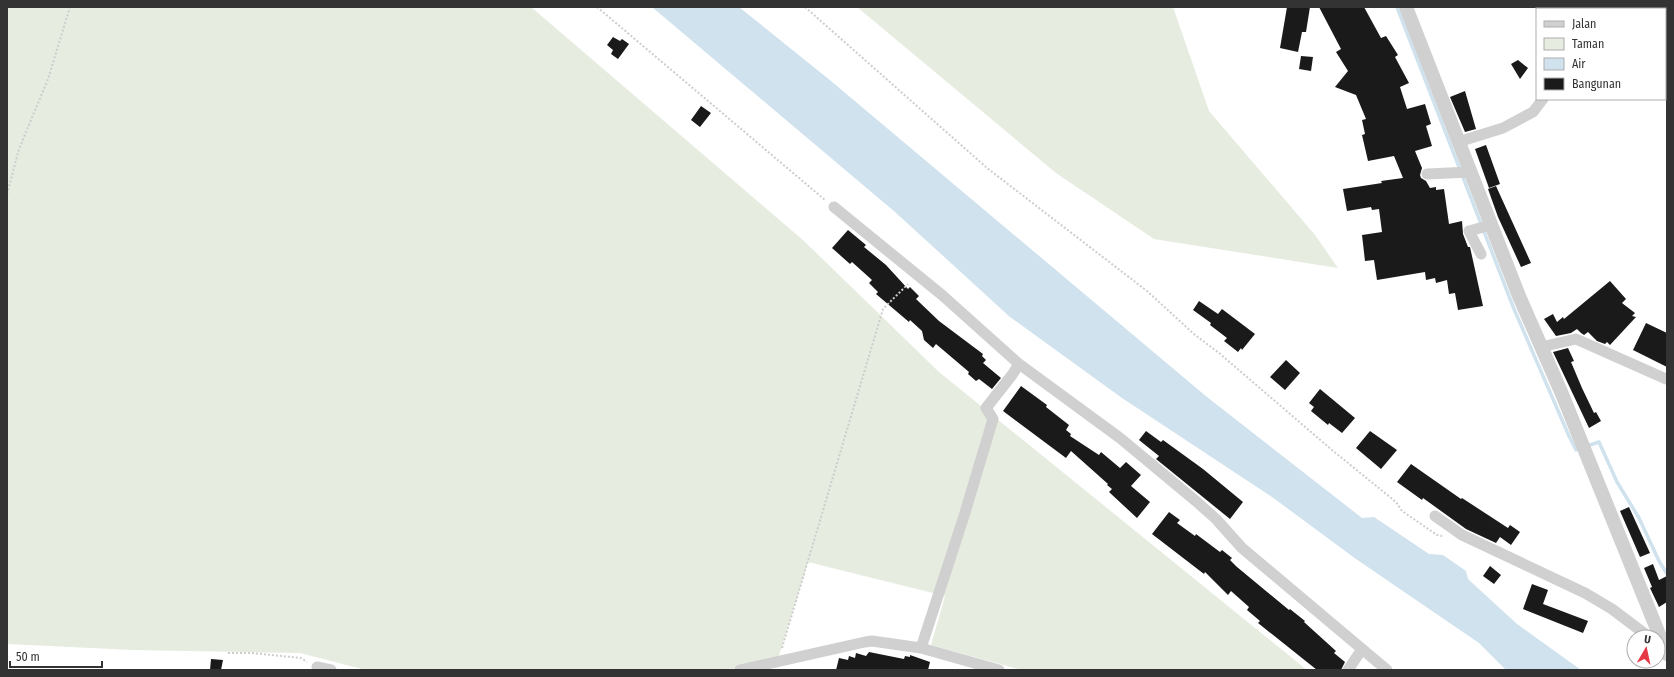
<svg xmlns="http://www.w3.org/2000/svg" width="1674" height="677" viewBox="0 0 1674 677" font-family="'Fira Sans Condensed',sans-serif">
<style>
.green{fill:#e6ecdf}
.water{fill:#cfe2ee}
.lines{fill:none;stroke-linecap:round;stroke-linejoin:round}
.stream{stroke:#cfe2ee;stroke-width:3.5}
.building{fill:#1a1a1a}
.path{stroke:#cdcdcd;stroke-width:2;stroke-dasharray:2 2;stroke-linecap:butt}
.minor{stroke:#d0d0d0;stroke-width:11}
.tertiary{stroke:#d0d0d0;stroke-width:14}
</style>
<rect width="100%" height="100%" fill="#fff"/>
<path class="green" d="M7 7H531L804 241 939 372 1307 670H1022L931 645 945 596 808 562 778 659 727 670H366L300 653 133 650 7 644Z
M857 7H1173L1209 111 1315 235 1338 268 1154 239 1056 173Z"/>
<path class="water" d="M652 7H739L831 81 1207 397 1362 518 1374 517 1429 554 1443 555 1466 571 1468 579 1517 624 1581 670H1506L1479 643 1356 559 1272 497 1122 398 1010 317 895 212Z"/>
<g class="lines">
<path class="stream" d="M1397 7 1514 309 1569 436 1576 450 1581 448
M1587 446 1599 442 1617 482 1639 518 1659 561 1667 574"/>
</g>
<path class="building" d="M1287 7H1310L1306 32H1302L1298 52 1280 48Z
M1319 7H1364L1381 38 1386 36 1398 55 1395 57 1409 83 1400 87 1407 109 1425 104 1431 124 1426 126 1432 146 1415 151 1422 168 1420 175 1421 178 1426 181 1430 188 1436 187V190L1444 189 1449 224 1462 221 1463 234 1468 247H1470L1483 306 1458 310 1455 293 1449 294 1447 280 1436 283 1435 278 1426 280 1425 272 1377 280 1374 260 1365 261 1362 235 1382 232 1379 209 1372 210 1371 207 1347 211 1343 189 1382 183 1381 181 1403 178 1394 156 1368 161 1362 135 1365 134 1362 120 1366 119 1356 95 1335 87 1348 71 1336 52 1341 49Z
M613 37 620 41 622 39 629 44 618 59 611 54 613 50 607 45Z
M1301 56 1313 57 1311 71 1299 69Z
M1518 60 1528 68 1520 79 1511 64Z
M1465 91 1476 129 1465 132 1450 97Z
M701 106 711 113 700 127 691 120Z
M1486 145 1500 184 1489 188 1475 149Z
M1496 186 1531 263 1521 267 1498 217 1488 189Z
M848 230 866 245 864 247 886 265 908 289 910 287 919 296 916 299 939 321 983 354 982 356 986 360 983 363 1001 378 992 389 979 379 976 381 968 374 969 372 936 344 933 348 924 340 922 331 910 320 909 322 876 294 878 292 869 283 872 280 852 262 850 264 832 248Z
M1610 281 1626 299 1622 303 1635 313 1632 316 1636 317 1610 345 1607 342 1605 344 1597 341 1588 332 1584 335 1581 333 1577 329 1571 333 1556 336 1544 319 1553 314 1557 322 1563 317 1564 319Z
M1199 301 1218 314 1222 309 1255 334 1242 350 1241 348 1238 352 1224 341 1227 338 1210 325 1211 323 1193 310Z
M1646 323 1667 333V367L1633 350Z
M1568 348 1574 361 1571 362 1582 388 1594 413 1596 412 1601 421 1589 428 1553 352Z
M1286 360 1300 373 1285 390 1270 377Z
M1021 386 1047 405 1046 407 1069 425 1066 430 1071 434 1070 436 1099 455 1101 452 1120 468 1126 462 1141 475 1131 486 1150 502 1137 518 1109 492 1112 489 1107 485 1108 484 1071 451 1066 458 1003 411Z
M1320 389 1355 418 1342 433 1329 423 1328 425 1311 411 1314 407 1309 403Z
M1146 431 1161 442 1163 440 1203 469 1243 502 1230 519 1156 459 1159 456 1139 440Z
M1370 431 1397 450 1381 469 1356 448Z
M1411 464 1461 499 1462 498 1508 528 1510 525 1520 532 1511 545 1500 537 1496 543 1466 529 1423 498 1422 500 1397 482Z
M1629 507 1650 553 1640 557 1620 511Z
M1169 512 1180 520 1177 523 1195 536 1196 534 1220 552 1222 550 1232 558 1230 560 1237 567 1289 610 1290 609 1305 621 1304 622 1336 651 1334 653 1345 662 1341 670H1317L1258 623 1260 621 1247 610 1249 607 1231 591 1228 595 1205 572 1204 574 1152 534Z
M1653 564 1659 580 1667 576V602L1659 607 1650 588 1652 587 1644 568Z
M1490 566 1501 575 1494 584 1483 576Z
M1532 584 1548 590 1543 604 1588 621 1583 633 1523 609Z
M869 652 904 659 905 656 910 657V655L930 662 928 670H836L839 658 848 660 849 656 855 658 856 653 866 656Z
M211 659 223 660 221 670H210Z"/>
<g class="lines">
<path class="path" d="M597 7 825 200
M805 7 987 168 1147 291 1195 335 1219 353 1332 450 1396 502 1402 511 1437 535 1442 536
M7 194 19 149 48 79 70 7
M782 648 883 309 908 284
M228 653H252L301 658 307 662"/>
<path class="minor" d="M1458 142 1503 128 1533 112 1543 99
M1427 174 1471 172
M834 207 942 295 1019 364 1120 438 1197 502 1216 519 1242 548 1387 670
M1481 254 1469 231 1491 225
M1541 347 1576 339 1666 379
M1435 516 1462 535 1585 593 1612 609 1649 637
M317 667 331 670
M740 670 865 642 872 641 921 648
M999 670 921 648 964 516 993 419 986 408 1012 375 1019 364
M1348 670 1362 649"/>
<path class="tertiary" d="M1406 7 1519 296 1562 394 1667 654"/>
</g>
<rect width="1674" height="677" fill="none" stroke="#333333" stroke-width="16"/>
<rect x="1536" y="8" width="130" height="92" fill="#ffffff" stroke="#adadad"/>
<rect x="1544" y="21" width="20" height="6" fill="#d0d0d0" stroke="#adadad"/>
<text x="1572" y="28" font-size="12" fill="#333333">Jalan</text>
<rect x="1544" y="38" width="20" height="12" fill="#e6ecdf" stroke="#adadad"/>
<text x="1572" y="48" font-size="12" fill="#333333">Taman</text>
<rect x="1544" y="58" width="20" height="12" fill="#cfe2ee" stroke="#adadad"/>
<text x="1572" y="68" font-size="12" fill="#333333">Air</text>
<rect x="1544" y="78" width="20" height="12" fill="#1a1a1a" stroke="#adadad"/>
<text x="1572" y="88" font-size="12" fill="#333333">Bangunan</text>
<g transform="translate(1646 649) rotate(9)"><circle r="19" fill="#ffffff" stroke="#adadad"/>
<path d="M0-3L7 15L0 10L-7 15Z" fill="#e63946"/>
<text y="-6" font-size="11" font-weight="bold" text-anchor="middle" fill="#333333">U</text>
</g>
<path d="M10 661v6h92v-6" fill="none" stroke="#333333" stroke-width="2"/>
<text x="16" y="661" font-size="12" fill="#333333" stroke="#ffffff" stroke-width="3" paint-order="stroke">50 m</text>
</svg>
